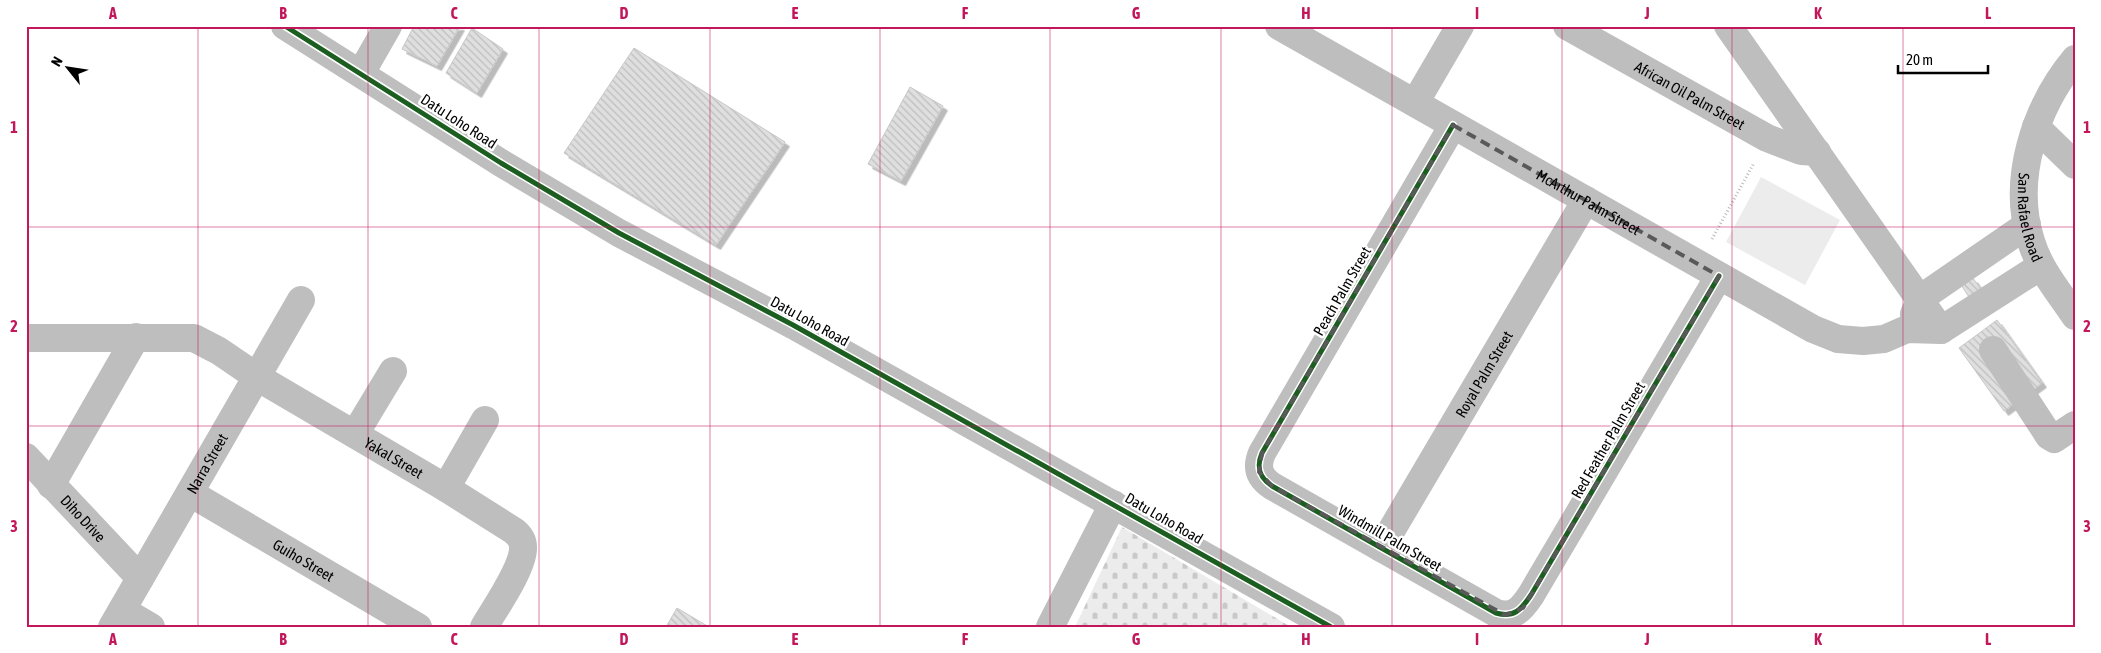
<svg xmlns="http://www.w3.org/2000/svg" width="2101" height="653" viewBox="0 0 2101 653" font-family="'Asap Condensed',sans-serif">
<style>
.cemetery{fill:url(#cemetery-stones)}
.garden{fill:#ececec}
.building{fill:url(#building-back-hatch);stroke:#c7c7c7;filter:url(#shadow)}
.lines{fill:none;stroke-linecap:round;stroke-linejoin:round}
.path{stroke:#b9b9b9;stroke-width:3;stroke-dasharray:1 2.5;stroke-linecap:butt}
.minor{stroke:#bebebe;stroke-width:28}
.major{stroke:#bebebe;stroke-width:28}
.cycleway-casing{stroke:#fff;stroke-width:8}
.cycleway{stroke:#1b5e20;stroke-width:5}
.marked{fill:none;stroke:#595959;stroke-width:4;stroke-dasharray:10 6;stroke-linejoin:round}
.grid{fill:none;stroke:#c2185b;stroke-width:1;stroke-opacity:0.55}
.labels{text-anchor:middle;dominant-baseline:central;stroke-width:5;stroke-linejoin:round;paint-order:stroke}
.street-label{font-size:15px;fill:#000;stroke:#fff}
.neatline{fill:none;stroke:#c2185b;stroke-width:2}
.grid-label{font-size:16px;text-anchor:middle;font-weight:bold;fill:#c2185b}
</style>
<defs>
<pattern id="cemetery-stones" width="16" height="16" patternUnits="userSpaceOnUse" patternTransform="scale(1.25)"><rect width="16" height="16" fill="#ececec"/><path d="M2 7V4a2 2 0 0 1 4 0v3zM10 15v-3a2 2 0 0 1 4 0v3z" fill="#c9c9c9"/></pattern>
<pattern id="building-back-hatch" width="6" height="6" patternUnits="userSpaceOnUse" patternTransform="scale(1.25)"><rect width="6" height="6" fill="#dfdfdf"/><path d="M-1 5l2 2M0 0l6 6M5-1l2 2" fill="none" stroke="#bebebe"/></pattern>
<filter id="shadow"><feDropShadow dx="4.5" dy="4.5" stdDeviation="0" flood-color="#0004"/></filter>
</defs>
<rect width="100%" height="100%" fill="#fff"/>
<path class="cemetery" d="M1122 527 1291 627H1075Z"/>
<path class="garden" d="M1761 177 1840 220 1805 285 1726 242Z"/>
<path class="building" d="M414 26H460L437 66 402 49Z
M472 28 503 49 477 93 446 73Z
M634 48 785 142 716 245 564 153Z
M910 87 943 106 901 181 868 164Z
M1973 278 1981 290 1969 297 1961 285Z
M1997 320 2042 383 2004 411 1959 348Z
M677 608 709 627H666Z"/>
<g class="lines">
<path class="path" d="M1712 239 1754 163"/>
<g class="minor">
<path d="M285 26 501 163 619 233 793 325 1331 627"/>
<path id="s1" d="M1279 26 1813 329 1838 339 1863 341 1884 339 1907 329 1941 330 2041 266"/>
<path id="s2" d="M1567 26 1767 138 1801 151 1817 152"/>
<path d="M1728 26 1941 330"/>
<path d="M361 73 388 26"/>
<path d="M1415 103 1460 26"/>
<path d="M1453 125 1262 453C1256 467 1259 477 1272 486L1496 613C1514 618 1521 610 1531 595L1719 276"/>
<path d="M2036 127 2075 165"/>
<path d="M1914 314 1921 298 2027 225"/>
<path id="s3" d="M26 338H194L219 351 257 377 446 488 514 531C519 535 523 540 523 547 524 567 495 608 484 627"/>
<path d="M1993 350 2049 436 2054 439 2075 425"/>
<path d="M355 434 393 371"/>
<path id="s4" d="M26 457 140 578"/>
<path d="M51 485 136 337"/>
<path d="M446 488 485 420"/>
<path id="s5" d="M190 493 418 627"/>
<path id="s6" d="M1381 548 1586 200"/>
<path d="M122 610 151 627"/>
<path id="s7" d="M112 627 301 300"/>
<path d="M1050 627 1113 504"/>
</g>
<path class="major" id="s8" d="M2075 59C2035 107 2011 180 2031 241 2039 269 2059 292 2075 316"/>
<defs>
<path id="cycleway" d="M285 26 501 163 619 233 793 325 1331 627
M1453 125 1262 453C1256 467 1259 477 1272 486L1496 613C1514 618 1521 610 1531 595L1719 276"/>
</defs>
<use href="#cycleway" class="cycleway-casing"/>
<use href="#cycleway" class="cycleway"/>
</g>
<path class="marked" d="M1453 125 1719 276 1531 595 1523 608 1505 615 1272 486 1259 472 1262 453Z"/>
<path class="grid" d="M198 26V627M368 26V627M539 26V627M710 26V627M880 26V627M1050 26V627M1221 26V627M1392 26V627M1562 26V627M1732 26V627M1903 26V627M26 227H2075M26 426H2075"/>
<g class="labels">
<g class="street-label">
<text stroke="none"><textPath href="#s2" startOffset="141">African Oil Palm Street</textPath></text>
<text transform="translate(459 121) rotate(33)">Datu Loho Road</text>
<text stroke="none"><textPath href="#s1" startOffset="356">McArthur Palm Street</textPath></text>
<text stroke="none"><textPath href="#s8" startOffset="171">San Rafael Road</textPath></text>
<text transform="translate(1342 291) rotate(-60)">Peach Palm Street</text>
<text transform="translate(810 321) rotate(29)">Datu Loho Road</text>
<text stroke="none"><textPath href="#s6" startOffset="202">Royal Palm Street</textPath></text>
<text transform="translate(1608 440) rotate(-60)">Red Feather Palm Street</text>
<text stroke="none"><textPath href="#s3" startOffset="401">Yakal Street</textPath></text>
<text stroke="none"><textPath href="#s7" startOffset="189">Narra Street</textPath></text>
<text stroke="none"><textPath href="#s4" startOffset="84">Diho Drive</textPath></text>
<text transform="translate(1164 518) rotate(30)">Datu Loho Road</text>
<text transform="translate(1390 538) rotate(30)">Windmill Palm Street</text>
<text stroke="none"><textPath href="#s5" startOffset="132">Guiho Street</textPath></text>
</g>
</g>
<rect width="2101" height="653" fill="none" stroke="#ffffff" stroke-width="55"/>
<g transform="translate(68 68) rotate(300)" stroke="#ffffff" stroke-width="4" paint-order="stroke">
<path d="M0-4L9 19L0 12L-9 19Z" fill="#000000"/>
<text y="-8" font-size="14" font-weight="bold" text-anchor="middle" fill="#000000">N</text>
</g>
<path d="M1898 65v8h90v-8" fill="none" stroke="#000000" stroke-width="2.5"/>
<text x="1906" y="65" font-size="15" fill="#000000" stroke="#ffffff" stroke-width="4" paint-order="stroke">20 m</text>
<rect x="28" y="28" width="2046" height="598" class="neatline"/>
<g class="grid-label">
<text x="113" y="19">A</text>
<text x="283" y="19">B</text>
<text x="454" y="19">C</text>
<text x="624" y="19">D</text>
<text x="795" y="19">E</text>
<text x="965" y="19">F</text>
<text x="1136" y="19">G</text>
<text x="1306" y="19">H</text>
<text x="1477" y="19">I</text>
<text x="1647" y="19">J</text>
<text x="1818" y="19">K</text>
<text x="1988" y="19">L</text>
<text x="14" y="133">1</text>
<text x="2087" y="133">1</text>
<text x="14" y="332">2</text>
<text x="2087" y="332">2</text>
<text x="14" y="532">3</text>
<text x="2087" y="532">3</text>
<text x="113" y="645">A</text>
<text x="283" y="645">B</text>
<text x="454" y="645">C</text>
<text x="624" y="645">D</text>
<text x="795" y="645">E</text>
<text x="965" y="645">F</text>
<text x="1136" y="645">G</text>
<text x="1306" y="645">H</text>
<text x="1477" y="645">I</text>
<text x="1647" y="645">J</text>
<text x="1818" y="645">K</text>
<text x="1988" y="645">L</text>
</g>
</svg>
